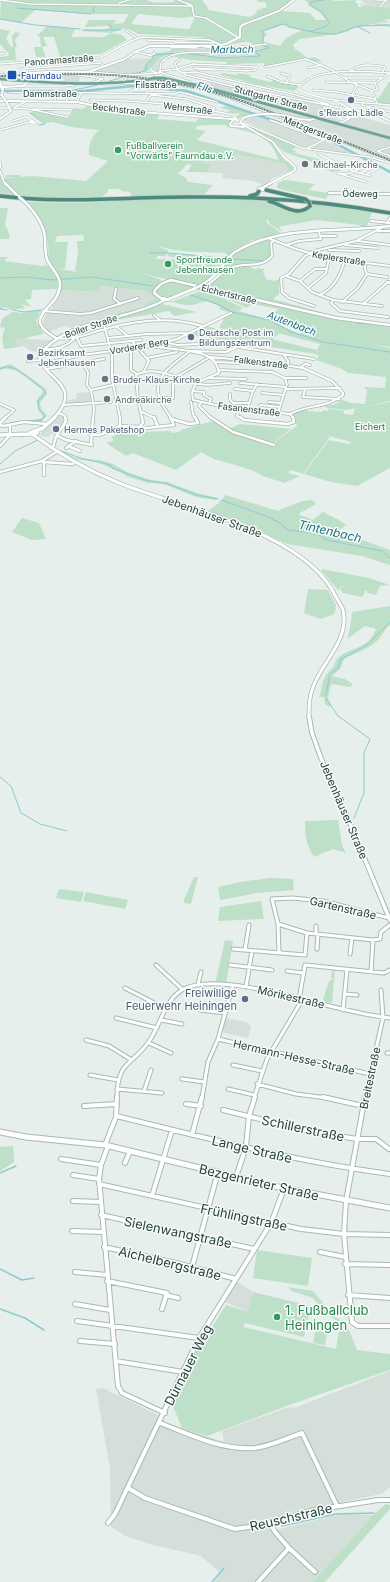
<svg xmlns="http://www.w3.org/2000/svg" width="390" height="1582" viewBox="0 0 390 1582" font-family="Inter,sans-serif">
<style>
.built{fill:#d4dfda}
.green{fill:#bfe0c8;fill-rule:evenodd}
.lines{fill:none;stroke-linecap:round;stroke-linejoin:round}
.stream-far1{stroke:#8ec9d4;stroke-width:1}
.stream{stroke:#8ec9d4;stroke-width:1.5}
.river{stroke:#8ec9d4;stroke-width:2.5}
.pedestrian-casing{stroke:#a8b8b2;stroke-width:2}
.minor-far4-casing{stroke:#a8b8b2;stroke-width:2.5}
.minor-far3-casing{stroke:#a8b8b2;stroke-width:3.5}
.minor-far2-casing{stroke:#a8b8b2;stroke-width:4}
.minor-far1-casing{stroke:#a8b8b2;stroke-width:5}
.minor-casing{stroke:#a8b8b2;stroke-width:6}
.tertiary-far4-casing{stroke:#a8b8b2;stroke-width:3}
.tertiary-far3-casing{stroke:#a8b8b2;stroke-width:4}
.tertiary-far2-casing{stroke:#a8b8b2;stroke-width:4.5}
.tertiary-far1-casing{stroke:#a8b8b2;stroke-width:5.5}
.tertiary-casing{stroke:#a8b8b2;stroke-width:7}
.secondary-far1-casing{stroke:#a4bbb3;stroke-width:4}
.secondary-casing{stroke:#a4bbb3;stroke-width:5}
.primary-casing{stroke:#c2cac8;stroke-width:3.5}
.trunk-casing{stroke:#c2cac8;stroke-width:5}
.pedestrian{stroke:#fff;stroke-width:1}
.minor-far4{stroke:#fff;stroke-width:1.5}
.minor-far3{stroke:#fff;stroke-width:2}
.minor-far2{stroke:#fff;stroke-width:2.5}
.minor-far1{stroke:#fff;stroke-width:3}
.minor{stroke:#fff;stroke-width:4}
.tertiary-far4{stroke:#fff;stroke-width:2}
.tertiary-far3{stroke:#fff;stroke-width:2.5}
.tertiary-far2{stroke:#fff;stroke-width:3}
.tertiary-far1{stroke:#fff;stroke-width:3.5}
.tertiary{stroke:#fff;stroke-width:5}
.secondary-far1{stroke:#fff;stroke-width:2.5}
.secondary{stroke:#fff;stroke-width:3.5}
.primary{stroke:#6aa596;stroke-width:2.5}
.trunk{stroke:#4c8a7c;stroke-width:3.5}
.rail-casing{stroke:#5f7d75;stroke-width:2}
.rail{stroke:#f7fbf9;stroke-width:1;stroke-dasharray:1.5;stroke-linecap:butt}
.tertiary-bridge-far1-casing{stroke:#a8b8b2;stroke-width:3;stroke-linecap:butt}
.tertiary-bridge-casing{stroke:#a8b8b2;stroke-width:4;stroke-linecap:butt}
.secondary-bridge-casing{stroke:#a4bbb3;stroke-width:4;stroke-linecap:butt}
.primary-bridge-casing{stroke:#c2cac8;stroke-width:3.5;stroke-linecap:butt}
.trunk-bridge-casing{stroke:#c2cac8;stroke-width:5;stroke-linecap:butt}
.tertiary-bridge-far1{stroke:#fff;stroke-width:2}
.tertiary-bridge{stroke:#fff;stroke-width:2.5}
.secondary-bridge{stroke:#fff;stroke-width:2.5}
.primary-bridge{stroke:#6aa596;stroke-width:2.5}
.trunk-bridge{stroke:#4c8a7c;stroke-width:3.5}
.transit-dot{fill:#1a4fb4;stroke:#f7fbf9;stroke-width:1.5}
.service-dot{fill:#5c6f8a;stroke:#f7fbf9;stroke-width:1.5}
.leisure-dot{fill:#2e9e5b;stroke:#f7fbf9;stroke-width:1.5}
.worship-dot{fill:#6b7280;stroke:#f7fbf9;stroke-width:1.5}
.labels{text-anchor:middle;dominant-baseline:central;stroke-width:3;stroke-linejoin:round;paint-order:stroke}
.far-street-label{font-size:9px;fill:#24423a;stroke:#f7fbf9}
.far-transit-label{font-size:9px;fill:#164399;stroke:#f7fbf9;text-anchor:start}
.far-service-label{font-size:9px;fill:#4e5e75;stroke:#f7fbf9;text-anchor:start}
.far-leisure-label{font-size:9px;fill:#27864d;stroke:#f7fbf9;text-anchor:start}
.far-worship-label{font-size:9px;fill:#5b616d;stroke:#f7fbf9;text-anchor:start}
.far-park-label{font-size:9px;fill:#2d7a4b;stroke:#f7fbf9}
.far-water-label{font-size:10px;font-style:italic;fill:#1c6f80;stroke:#f7fbf9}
.street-label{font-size:11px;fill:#24423a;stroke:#f7fbf9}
.service-label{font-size:11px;fill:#4e5e75;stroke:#f7fbf9;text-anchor:end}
.water-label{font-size:12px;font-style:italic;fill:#1c6f80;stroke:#f7fbf9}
.near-street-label{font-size:13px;fill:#24423a;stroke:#f7fbf9}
.near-leisure-label{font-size:13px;fill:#27864d;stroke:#f7fbf9;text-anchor:start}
</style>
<rect width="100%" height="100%" fill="#e6efeb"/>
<path class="built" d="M361 0H390V8L366 6Z
M260 45 264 49 256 50 258 55 252 56 222 58 177 54 160 63 159 71H155L153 68 155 63 167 55 184 50 222 47 223 49 242 48Z
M127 59 148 60 142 71 139 72 128 75 92 72Z
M50 73H76L93 74 92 76H80L79 82H63L64 78H62V76H52L51 80 12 76Z
M210 81 324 106 323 107 332 109 328 111 341 115 336 119 346 121 357 116 387 124 390 125V158L242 100 246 98 212 89 214 87 205 84Z
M254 115 323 140 353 154 306 148 285 141 263 129 242 120Z
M220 153 235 154 285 164 288 169 287 172 273 178 263 185 253 181 223 178 222 173 195 172 200 163 207 157 214 158Z
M101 286 146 291 157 299 145 303 146 304 137 307 82 325 71 328 65 326 48 332 45 329 43 323 45 316 51 309 63 290 98 292Z
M25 338 28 339 51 340 38 352 30 351 24 346 18 347 14 340Z
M89 392 91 401 67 405V401L77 398 76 393Z
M60 415 63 416 65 420 57 435 50 434 49 437 40 436 43 429Z
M225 1018 246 1022 250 1025 251 1028 248 1038 221 1032Z
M236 1281 253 1292 247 1312 223 1301Z
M390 1371V1487L381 1494 296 1511 267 1520 271 1531 333 1516 345 1514 373 1515 313 1582H214L220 1573 201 1556 150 1544 125 1536 111 1527 110 1468 96 1389 103 1388 164 1418V1422L224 1442 222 1431 289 1407 294 1408Z"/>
<path class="green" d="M0 0H147C153 4 166 2 174 2V0H217H202L207 6 208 10 250 17 256 13 257 10 267 7 265 2H258L257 0H293L278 11 242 25 239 27 240 36 222 44 201 37 139 34 125 28 111 33 122 35 127 40 101 54 60 57 54 37H43L47 46 42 47 46 57H36L34 47H41L40 37 37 36 47 26 75 29 71 37H104L111 33 81 31 83 29 101 30 110 28 108 26 85 27 89 20H116L114 24 123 23 129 14H92L35 10 21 23 0 19 1 3ZM138 14 182 18 196 16 189 29H187L131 24Z
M304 0H335L333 1H334L357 0 355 2 358 4V7H364L359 4 364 5 366 6 390 8V19L384 20 390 22 371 23 388 24 390 25V27L372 24 351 29 347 32 337 34 300 39 293 45 295 49 308 58 314 57 322 61 316 62 303 57 305 59 263 67 265 63 227 64 226 62 192 60 171 56C185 51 194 55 208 57 223 58 243 59 258 55L254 51 264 49 260 45C255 46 253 43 248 42 243 41 233 45 227 46 208 49 163 46 153 67L150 68 148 71 128 75 142 71 148 60 127 58 150 59 156 53 171 51 170 49C185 49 236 48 242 34L240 28 242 26 281 11 310 13 315 19 314 20H326L320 12 309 6 307 2ZM282 24 288 27 302 30 286 38 280 46 264 42V37L267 35 264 31 275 28Z
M0 29 10 31 6 38 11 47H13L12 36 15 32 20 33 15 40 17 47H15L16 60 0 61V57L9 56 8 53 0 44Z
M222 73 237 75V73L251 75 249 77 271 82 273 79 299 85 294 91 249 83 245 81 223 76 220 74Z
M390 81V105L378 103 377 100Z
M230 105 255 113 239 118H236L240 113H226L230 110 220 108Z
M88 106 111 110 109 112 116 114 118 111 136 113 134 114 138 115 142 113 160 114 157 119 196 122 200 117 228 119 230 121 228 125 241 127 262 135 274 144 282 158 293 166V170L273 179 287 172 288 169 285 164 235 154 232 158H227L228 153 225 158 219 157 220 153 214 159 207 157 200 163 211 164 208 172H187L192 165 187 164 181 171 177 173 186 178 188 182 213 185 205 194 132 197 130 192 121 191V189H108L107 193 100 198 62 200 0 195V162L2 178 33 176 86 181 108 161 89 155C88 145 92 136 99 130L71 127 52 122 45 123 30 113 34 111 68 117 74 108 82 109ZM208 125H227L226 127C239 129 261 133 270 144 274 148 276 155 279 160L197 140 206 131 195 129 197 126Z
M241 122 296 147 292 150 296 151 295 153 322 160 342 170 332 172 310 161 284 152 270 138 247 127Z
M284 180 315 184 309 190 329 193 326 199 287 191 277 188 278 183Z
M162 199 259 200 268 201 288 210H307L312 204 372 212 366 229 360 228 362 227 359 225 317 220 282 226 279 227 283 232 270 224 268 220V218L266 222 281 233 253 240 237 248 227 256 211 276 199 285 156 277 138 271 161 280V281L153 292 161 300 160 301 97 322 103 318 145 305V303L156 299 146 291 101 286 99 292 63 290 51 307C58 289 67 286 54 268L57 267H53L49 259 47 237 42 223 30 204 26 202 76 203ZM83 235 84 241H77L78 253 75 271 77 272 60 269H65L68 242H55L57 236ZM156 245C180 254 201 251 226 253L222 257 169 253 167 256 183 259 185 267H183L181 259H153L157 258V256H165L169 251Z
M0 208H8L5 225 8 230 10 239H0Z
M261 240 271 241C270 246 271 250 271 255 269 263 256 265 249 266L256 270 257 268 264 269 263 272 266 279 273 281 280 279 279 294 273 299 339 317 203 286 210 284 222 276 228 269 238 265 226 269 214 279 231 256 240 250Z
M0 257H8L4 261 42 266 47 265C54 274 59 277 57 289L32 290 31 299 25 300 31 307 21 304 25 308 11 310 5 307 0 310Z
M170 281 197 287 169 298 158 295 156 290 164 283Z
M201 287 338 320 390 326V347L372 345 390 348V401L364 407 390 402V468L357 486 331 482 304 474 329 440 349 444 351 442 325 435 330 437 303 474 291 470 288 473 300 476 284 483 263 476 252 470 265 458 252 470 214 459 201 452 176 470 133 453 126 456 109 445 107 442 114 441 111 437 118 434V429L124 426 136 427 139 432 170 431 172 433 182 431 180 430 213 421 226 430 240 424 291 429 275 441 273 448 276 441 297 426 293 416 291 415 297 410 308 408V411L323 412V410L328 411 329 409 344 411V414L353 415 355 409 358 408 344 410 327 408 325 406 336 404 341 400 340 399 351 403 365 404 367 390 363 387 385 388 386 377 348 373 342 369 316 360 319 356 315 354 247 343 250 341H239L238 333 254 335 219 328 224 319 222 318 231 313 219 309 221 307C202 297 206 303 190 305 185 306 177 303 171 302L200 291H208L243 308 236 312 239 311 270 320 299 334 311 330 272 314 279 309 253 304 246 308 213 291 197 290ZM279 334H281L320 344 317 350 272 339Z
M162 304 197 312 174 316 169 311 112 321V320Z
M41 310 36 321 44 334 15 340 18 347 4 349 2 338 5 328 0 327 2 319 12 312 22 313Z
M205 326 237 333 238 342 208 343 206 338 209 337V330H201L203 336 186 337Z
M11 364 46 389 47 394 40 402 41 409 47 415 42 421H29L42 418 43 416 39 411 36 401 42 393 43 390C29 382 17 364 0 370V367Z
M63 451 75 458 100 460 113 464 129 473 151 480 167 482 197 493 218 498 216 500 196 497 164 484 148 483 128 477 120 472 97 462 74 459 61 452Z
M225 495 282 512 279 510 302 501 312 500 316 504 298 514 313 520 323 512 339 520 346 525 338 531 390 550V565L362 556 287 544 250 526 207 512 222 500Z
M22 518 39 523 46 539 32 540 12 532Z
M322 569 369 578 390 585 380 586 376 595 367 593V591L364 590 365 592 362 597 343 593 341 590V587H348L341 586 339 591 321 570Z
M308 589 328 590 336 605 335 613 332 615 320 619 304 613Z
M390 606V625C384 629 383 635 378 640 368 649 356 653 344 659L341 668 332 676 345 679 353 684 350 687 331 684 328 698 331 706 329 707 325 704 324 697H319C322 691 321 685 324 679 326 674 330 671 333 667 335 665 335 661 337 659 349 646 368 651 376 629L365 626 347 639 350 628 352 612Z
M338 820 342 845 346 853 333 849 314 857C306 845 305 835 305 821Z
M194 877H198L191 904 184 903V900Z
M270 878 293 879 294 890 257 893 220 900 218 887 240 882Z
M59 889 84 892 81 902 56 898Z
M86 892 123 899 128 900 125 909 83 901Z
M261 901 264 919 218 921 220 907Z
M225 940 233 941 226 984H215Z
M333 969H335L332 1003 324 1001 323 1000 329 981 333 979 331 977Z
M13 1146 14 1162 0 1171V1147Z
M257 1250 312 1258 308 1286 253 1278Z
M288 1287 313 1291 335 1317 346 1323 357 1350 390 1354V1370L292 1404 207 1436 182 1428 170 1399 200 1336 205 1338 226 1305 247 1312 253 1292 311 1306 304 1337 245 1323 243 1327 336 1349 340 1323 324 1312 313 1298 292 1291Z
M317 1321 329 1324 325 1345 313 1343Z
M386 1504 390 1505V1509L325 1582H313L373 1515Z"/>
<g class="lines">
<path class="stream-far1" d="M324 0 310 2 311 5 323 13 328 21
M17 8 91 14
M93 13 94 6
M0 19 35 25
M109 24 112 28
M36 25 80 29
M358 27 370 33
M84 30H121
M311 31 325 27 330 23 329 22
M184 53 221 58 259 56 260 55 256 53V51L269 48 262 43 264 35 261 31C270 29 278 24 287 24L289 27 318 33 336 34 358 26 390 25
M132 74 146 71V65L151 61 154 55 179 53
M107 82 129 75
M69 91 98 85
M30 113 45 124 39 125
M6 176H20
M150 253H168
M169 253 224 258
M232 259 264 261
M0 278 26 277 53 280 92 277 153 286
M191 295 217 304 232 312 270 320 291 332 323 342 390 352
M0 309 7 310
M13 310 24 312 41 310
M357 323 383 325
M0 369C3 368 6 366 9 367 19 368 39 385 46 393L38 401 39 410 45 416 38 425
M26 421 41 420
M10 423 21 421
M61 451 80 458 111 465 112 468 145 480 168 484 197 495 218 499
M0 464 15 451 38 440
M221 500 266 516 280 523 288 530 316 533 327 540 382 551 390 558
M326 695 330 674 338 668 341 659 367 645 390 622
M326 698 338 716 370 739 364 753V793L354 818
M0 777 11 786 21 813 40 824 67 831"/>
<path class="stream" d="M0 1173 16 1166
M0 1269 22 1280 34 1278
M0 1309 25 1318 44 1330
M282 1526 336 1514 374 1513
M212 1582 224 1568"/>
<path class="river" d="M0 91H84L132 86 187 91 325 138 390 172"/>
<defs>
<path id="pedestrian" d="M8 93 26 92
M0 96 1 94"/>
<path id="minor-far4" d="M0 0 30 4 192 6
M178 0 191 5
M376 0H388
M119 3 129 0
M192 6 194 16 206 18 239 38
M380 7 385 1
M125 30 137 38
M147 40 175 41 176 43
M176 42 216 43
M168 45 170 47 198 48
M198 46 223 49 267 44
M135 52 150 55
M0 54 4 53
M149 56 154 54V52
M0 64 101 57 131 41 142 37 210 40 222 45
M192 64 257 67 255 70 247 71 194 68
M265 67 306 59 332 70 350 82 370 90 374 95 377 104
M151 68 152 71 157 73
M308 68 321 65
M176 69 186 75 235 87 352 110
M177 69 175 63 180 59
M198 69 216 70
M160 71C160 68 160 64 162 62 172 48 209 53 224 53L223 49
M160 71 177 69 193 64
M90 72 130 75 159 73
M159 72 190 82
M349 72C360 63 371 64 385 67L383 72
M182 73 195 72 292 94 328 104 330 106
M281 73 290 76 286 83
M390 73C368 71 310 66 298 89 319 102 364 102 390 105
M18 74V70L22 69 100 63 104 66
M267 76 281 82 300 85
M344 78H382
M0 80 10 77 43 79C60 71 85 75 103 79
M122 82 127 78
M326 82 375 83
M93 83 102 79
M104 84 172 83 205 90 231 98 376 155 374 157
M67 85 74 86
M0 86 2 89
M23 86H67
M313 90 337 92 375 99
M372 91 377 89 375 83 390 73
M26 92 175 94 180 92 217 102
M130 93 131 90H147V93
M152 95 186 99 215 108 213 110
M352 95 357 85
M332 99 352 110 381 117 390 121
M90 100C139 100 187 105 235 115V118
M54 102 58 92
M66 102 70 92
M77 102 81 93
M363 102 362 105 390 112
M145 103 152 94
M15 107 25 102
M0 108H9
M13 108C32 108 50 114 68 117
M32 109 72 110
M328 112 350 118 339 124
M236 120 302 148 369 157 390 163
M270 120 324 140
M13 121 26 117 37 124
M0 130 33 121
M306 149 324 140
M377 151 390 156
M378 151 390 147
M319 152 318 153 320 155 353 171 371 176
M366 166 348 174 337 173 366 182
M347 167 358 163 366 166
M361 173 372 167 377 169 365 175"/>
<path id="minor-far3" d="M329 193 390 194
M371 221 390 223
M387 223 390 218
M378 231H390
M321 236H336
M268 238 296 249 327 258 390 266
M358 241 390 245
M286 245 299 241 321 239 319 232
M345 245 377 248
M329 250 359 251
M367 274 387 277
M286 276 300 281 312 292 333 300 382 306
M300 281 315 269H326
M387 282H389V283H387Z
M209 284C216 278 224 270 233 267 247 262 261 269 272 256L271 243 274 240
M308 288 326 273 329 258
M116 289 114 299 121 304
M320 295C335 287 340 276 345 260
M333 300 331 303 340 311 388 317
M342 302 358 288 367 274 365 270V262
M363 304 387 283
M314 306 289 298 282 292 281 278 289 274 305 256 314 251 356 241 383 227
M43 311 80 314 91 313 138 298
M154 315 159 319
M103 321 112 355V379L120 418
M117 327 128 336
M57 338C74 341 89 333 105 329 137 320 170 316 202 326
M77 338 81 346 141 340
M108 338 147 334 192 333
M132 341 149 361 144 371
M165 342 177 345 245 342
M149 346C166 349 194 349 209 357 215 360 218 367 219 373L196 383 192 392 193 400 225 407 290 414
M238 347 314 359
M43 349C55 350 65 348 74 339
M127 349 131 353V370L137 374
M190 351 226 352 244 344 245 342
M284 355 288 361V366
M147 358 177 352
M28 361 40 360
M215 362 240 363
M82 363 88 372 87 385 91 390
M42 364 82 355 149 346 177 339 231 313
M300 368 305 364 310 365
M47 369 104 359
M219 370 272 372 285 378 287 385
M210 378 246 379
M285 378H306
M240 383 286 387 278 413
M235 389 253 391
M286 389 340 388
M305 389 303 397 339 399
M193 391 204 392V395L211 399 209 404
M262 393 284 395
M230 394V399L233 403H249
M159 398H173V383L176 377 210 357 265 362 303 368 332 381 343 393V395C326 409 308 404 290 414
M191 402 193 414 195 418
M201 402 199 406 211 418
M269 402 281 403
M0 404 14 410 5 418
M63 405 111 402
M260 405 280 407
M239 409 237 416 241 418
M247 410 253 391 257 384
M142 412 155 418
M59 413 65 416V418
M290 414 293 418
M93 418 94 409 91 390 113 385
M142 418 138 400 136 375C157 364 178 380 199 384 209 386 220 384 230 383
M171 418C167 412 162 406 160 399 151 378 174 363 189 352"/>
<path id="minor-far2" d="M154 417 158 427
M210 417 233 432 274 445
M240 417 244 420 288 424 294 422 293 417
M172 419 189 424 198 423 195 417
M0 423 6 417
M0 425 3 426 24 422 47 424
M120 426 139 427 143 423 142 417
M139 427 147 428 174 425 170 417
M93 435H100L120 426V417
M58 436 66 440 92 445
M91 444 93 417
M0 446 10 435V425
M68 446 80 451
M51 448 53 447 56 437 66 421 65 417
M66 448 76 441
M42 461 44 463V475
M43 462 73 464
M0 472 42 461 56 452"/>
<path id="minor-far1" d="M278 924 307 933 373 940 380 939 381 932 390 925
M316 926V934
M233 949 305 955 307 933
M317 949 318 934
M245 950 249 925
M279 953 278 924 272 899 292 898 323 901 389 918
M350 954 352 938
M156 965 182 989
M230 965 272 970
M287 971 303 973
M371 972 373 940
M198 984 201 972
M246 987 252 951
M125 988 166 1009
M345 994 357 995
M299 1000 305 965 384 973 390 970
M200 1010 225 1013
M343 1010 347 970
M116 1018 157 1028
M161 1020 182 1024
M218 1039 370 1074
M86 1040 109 1046 130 1059
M149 1043 171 1053
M387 1053H390
M233 1065 262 1071
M90 1075 118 1080
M182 1079 205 1082
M257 1084 296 1094 327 1098
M117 1089 162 1093
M228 1089 254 1095
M144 1091 151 1070
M117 1098C117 1059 133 1066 150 1040 160 1025 165 1000 182 990 215 971 306 1001 342 1009 358 1013 374 1016 390 1018
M202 1098 208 1062 218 1039 233 985
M254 1098 267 1059 302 1000
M365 1098 383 1018 381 990"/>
<path id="minor" d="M323 1097 363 1106
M365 1097 346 1201 344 1234 352 1322 358 1326H390
M186 1104 201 1106
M84 1106 117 1104
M223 1110 308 1131 357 1139H376L389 1149
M116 1116C207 1138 297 1162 390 1174
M192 1135 202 1097
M105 1145 116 1117 117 1097
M108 1146 101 1165 99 1179 118 1386 122 1393 165 1413
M61 1159 101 1165
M125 1163 130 1151
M73 1175 99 1179
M236 1177 246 1147 249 1116 255 1097
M99 1184 301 1229 344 1234 390 1235
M152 1196 172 1130
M73 1201 101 1202
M101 1215 254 1249
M72 1231 103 1232
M104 1247 176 1263 236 1279
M320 1252 345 1257
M345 1264 390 1265
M192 1267 218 1172
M75 1272 107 1275
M107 1281 167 1293 162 1309
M166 1295 178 1298
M348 1295 390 1298
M75 1304 110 1310
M77 1321 199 1338
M80 1341 115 1344
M116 1361 183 1372
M160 1423C189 1434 223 1451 255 1448 271 1446 287 1438 302 1433L337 1506
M128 1488 145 1498 235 1529 256 1526 315 1510 378 1500H389
M108 1523 115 1514 199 1338 271 1223 284 1189
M289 1548 315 1572
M258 1582 289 1548 275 1532 270 1523"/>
<path id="tertiary-far4" d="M0 75 46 72H88L125 59 135 52 150 46H215L226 44 240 37V28L242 25 279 11 294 0
M0 82 3 89 2 95 5 100
M3 87 23 86 29 81
M0 101H3
M8 101 77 102 114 110 231 119
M235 118 237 120 231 119Z
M0 119 11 111 6 101
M299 119 310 120 317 118
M233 120 230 124 231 126 244 127
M240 123 273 142 283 156 295 167V170L292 172 269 184
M0 162V168
M0 171 5 184"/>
<path id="tertiary-far3" d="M5 183 19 197
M260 188 266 190H258Z
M262 188 271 183
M26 203C35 213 44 224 45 238 45 245 45 253 47 259 50 268 60 274 60 284 61 309 17 316 56 338
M162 299 154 293C156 285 164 282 171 280L336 318 390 325"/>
<path id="tertiary-far2" d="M32 434C59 454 87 470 119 483 181 508 305 531 336 597 338 601 342 606 343 610 350 640 322 662 313 687 309 698 309 706 309 717"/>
<path id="tertiary-far1" d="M309 716 312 733 321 758 347 816 390 920"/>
<path id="tertiary" d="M0 1132 26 1137 105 1145 278 1187 390 1208"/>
<path id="secondary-far1" d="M203 284C208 281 213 277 217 273 224 266 227 257 235 252 281 224 339 233 390 226
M163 298 169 300H162Z
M169 299 196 288
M54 418C85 384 43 380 39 355 69 318 123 322 163 301"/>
<path id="secondary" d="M36 431 37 433H30L43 428 55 417
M0 435 30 434"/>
<path id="primary" d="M154 78H163L201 86 390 138
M0 79C50 83 101 87 150 79"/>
<path id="trunk" d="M266 190 305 199
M0 196C63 204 125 197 188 197 256 196 323 201 390 213
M250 196 257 194 259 191
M269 201C283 205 297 218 310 206"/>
</defs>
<use href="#pedestrian" class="pedestrian-casing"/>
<use href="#minor-far4" class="minor-far4-casing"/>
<use href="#minor-far3" class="minor-far3-casing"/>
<use href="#minor-far2" class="minor-far2-casing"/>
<use href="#minor-far1" class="minor-far1-casing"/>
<use href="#minor" class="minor-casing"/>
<use href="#tertiary-far4" class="tertiary-far4-casing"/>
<use href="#tertiary-far3" class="tertiary-far3-casing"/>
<use href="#tertiary-far2" class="tertiary-far2-casing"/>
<use href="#tertiary-far1" class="tertiary-far1-casing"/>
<use href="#tertiary" class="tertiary-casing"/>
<use href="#secondary-far1" class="secondary-far1-casing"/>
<use href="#secondary" class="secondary-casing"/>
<use href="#primary" class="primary-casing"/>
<use href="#trunk" class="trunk-casing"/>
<use href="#pedestrian" class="pedestrian"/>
<use href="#minor-far4" class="minor-far4"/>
<use href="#minor-far3" class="minor-far3"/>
<use href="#minor-far2" class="minor-far2"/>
<use href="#minor-far1" class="minor-far1"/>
<use href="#minor" class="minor"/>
<use href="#tertiary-far4" class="tertiary-far4"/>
<use href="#tertiary-far3" class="tertiary-far3"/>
<use href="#tertiary-far2" class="tertiary-far2"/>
<use href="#tertiary-far1" class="tertiary-far1"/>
<use href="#tertiary" class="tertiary"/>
<use href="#secondary-far1" class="secondary-far1"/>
<use href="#secondary" class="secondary"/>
<use href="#primary" class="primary"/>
<use href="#trunk" class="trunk"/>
<defs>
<path id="rail" d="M0 76C62 72 124 72 185 85 225 93 262 108 300 124 330 136 360 148 390 160"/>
</defs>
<use href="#rail" class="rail-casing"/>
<use href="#rail" class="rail"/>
<defs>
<path id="tertiary-bridge-far1" d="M240 123 243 118C262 111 280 114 299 119"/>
<path id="tertiary-bridge" d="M19 197 26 203"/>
<path id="secondary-bridge" d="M196 288 203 284"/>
<path id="primary-bridge" d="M150 79 154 78"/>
<path id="trunk-bridge" d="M305 199 309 202 310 206"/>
</defs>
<use href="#tertiary-bridge-far1" class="tertiary-bridge-far1-casing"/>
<use href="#tertiary-bridge" class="tertiary-bridge-casing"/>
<use href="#secondary-bridge" class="secondary-bridge-casing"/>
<use href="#primary-bridge" class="primary-bridge-casing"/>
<use href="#trunk-bridge" class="trunk-bridge-casing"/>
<use href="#tertiary-bridge-far1" class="tertiary-bridge-far1"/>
<use href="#tertiary-bridge" class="tertiary-bridge"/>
<use href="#secondary-bridge" class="secondary-bridge"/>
<use href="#primary-bridge" class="primary-bridge"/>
<use href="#trunk-bridge" class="trunk-bridge"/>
</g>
<rect class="transit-dot" x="7" y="70" width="10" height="10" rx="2"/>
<g class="service-dot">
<circle cx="351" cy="100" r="4"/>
<circle cx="191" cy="337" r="4"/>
<circle cx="30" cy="357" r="4"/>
<circle cx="56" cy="429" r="4"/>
<circle cx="245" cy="999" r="4"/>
</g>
<g class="leisure-dot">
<circle cx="118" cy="150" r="4"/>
<circle cx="168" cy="264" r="4"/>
<circle cx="277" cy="1317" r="4"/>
</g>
<g class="worship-dot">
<circle cx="305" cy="164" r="4"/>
<circle cx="105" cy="379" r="4"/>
<circle cx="107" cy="399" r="4"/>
</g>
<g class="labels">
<g class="far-street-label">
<text transform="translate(59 60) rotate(-4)">Panoramastraße</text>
<text x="156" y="84">Filsstraße</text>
<text x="50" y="93">Dammstraße</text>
<text transform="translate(271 98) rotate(15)">Stuttgarter Straße</text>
<text transform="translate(188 108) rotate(7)">Wehrstraße</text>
<text transform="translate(119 109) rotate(7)">Beckhstraße</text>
<text transform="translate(313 130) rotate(21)">Metzgerstraße</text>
<text x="360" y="193">Ödeweg</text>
<text transform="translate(339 258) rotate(9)">Keplerstraße</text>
<text transform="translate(229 294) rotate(14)">Eichertstraße</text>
<text transform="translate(91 326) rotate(-19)">Boller Straße</text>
<text transform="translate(139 346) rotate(-10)">Vorderer Berg</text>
<text transform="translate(261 362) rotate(7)">Falkenstraße</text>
<text transform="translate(249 409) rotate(7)">Fasanenstraße</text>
</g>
<g class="far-transit-label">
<text x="21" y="75">Faurndau</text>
</g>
<g class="far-service-label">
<text x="351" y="112" text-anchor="middle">s'Reusch Lädle</text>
<text x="199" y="332">Deutsche Post im<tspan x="199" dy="10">Bildungszentrum</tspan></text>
<text x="38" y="352">Bezirksamt<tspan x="38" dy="10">Jebenhausen</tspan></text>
<text x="64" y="429">Hermes Paketshop</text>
</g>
<g class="far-leisure-label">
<text x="126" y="145">Fußballverein<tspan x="126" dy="10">"Vorwärts" Faurndau e.V.</tspan></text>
<text x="176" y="259">Sportfreunde<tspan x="176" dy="10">Jebenhausen</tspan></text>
</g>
<g class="far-worship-label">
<text x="313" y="164">Michael-Kirche</text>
<text x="113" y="379">Bruder-Klaus-Kirche</text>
<text x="115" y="399">Andreäkirche</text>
</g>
<g class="far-park-label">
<text x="370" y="426">Eichert</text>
</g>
<g class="far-water-label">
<text transform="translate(232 49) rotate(-1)">Marbach</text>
<text transform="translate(205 87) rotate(19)">Fils</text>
<text transform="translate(292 323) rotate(21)">Autenbach</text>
</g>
<g class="street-label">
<text transform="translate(212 516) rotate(20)">Jebenhäuser Straße</text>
<text transform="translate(344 810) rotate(67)">Jebenhäuser Straße</text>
<text transform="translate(343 908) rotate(13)">Gartenstraße</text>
<text transform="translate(291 997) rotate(13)">Mörikestraße</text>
<text transform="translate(294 1057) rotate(13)">Hermann-Hesse-Straße</text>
<text transform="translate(370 1078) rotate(-78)">Breitestraße</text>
</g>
<g class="service-label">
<text x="237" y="993">Freiwillige<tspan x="237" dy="13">Feuerwehr Heiningen</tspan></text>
</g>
<g class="water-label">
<text transform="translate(330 531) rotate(13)">Tintenbach</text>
</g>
<g class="near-street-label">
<text transform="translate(303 1128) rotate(12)">Schillerstraße</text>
<text transform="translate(252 1149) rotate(13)">Lange Straße</text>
<text transform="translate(259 1182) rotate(13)">Bezgenrieter Straße</text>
<text transform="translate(244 1217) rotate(12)">Frühlingstraße</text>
<text transform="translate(178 1232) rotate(12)">Sielenwangstraße</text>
<text transform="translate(170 1263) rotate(14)">Aichelbergstraße</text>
<text transform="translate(188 1365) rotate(-63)">Dürnauer Weg</text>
<text transform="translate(291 1517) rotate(-13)">Reuschstraße</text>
</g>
<g class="near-leisure-label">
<text x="285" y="1310">1. Fußballclub<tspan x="285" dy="15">Heiningen</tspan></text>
</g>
</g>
</svg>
